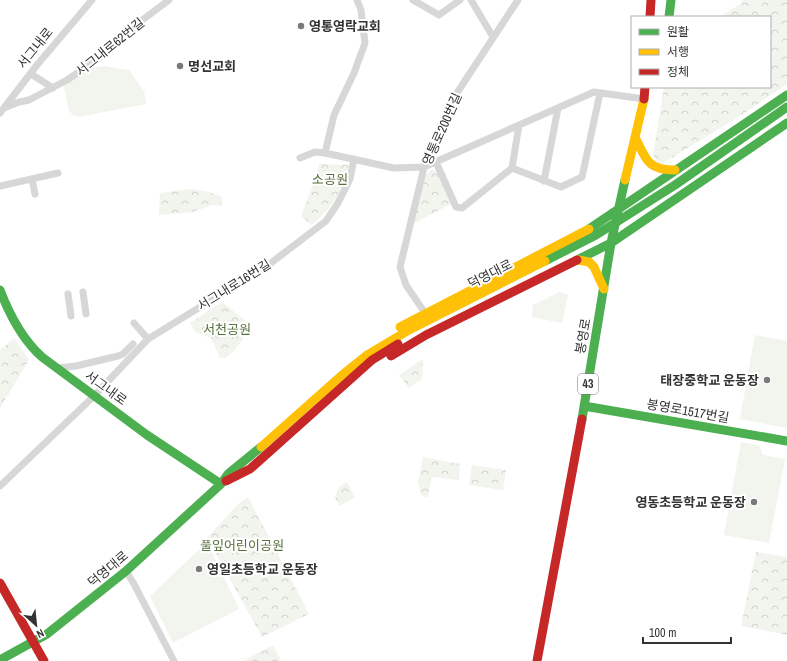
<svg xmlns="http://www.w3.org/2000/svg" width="787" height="661" viewBox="0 0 787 661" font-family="'Archivo Narrow','Noto Sans KR',sans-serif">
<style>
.park{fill:url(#park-crowns)}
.pitch{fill:#f1f5ed}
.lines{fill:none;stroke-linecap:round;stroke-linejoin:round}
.street{stroke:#d7d7d7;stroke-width:7}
.fast{stroke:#4caf50;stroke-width:9}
.slow{stroke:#ffc107;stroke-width:9}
.jam{stroke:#c62828;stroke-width:9}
.poi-dot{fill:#7a7a7a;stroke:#fff;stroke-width:1.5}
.labels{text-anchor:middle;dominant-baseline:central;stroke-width:4;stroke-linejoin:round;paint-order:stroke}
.shield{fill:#fff;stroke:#707070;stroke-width:1}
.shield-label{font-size:12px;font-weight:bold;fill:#333}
.poi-label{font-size:13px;font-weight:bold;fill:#333;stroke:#fff;text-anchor:start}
.street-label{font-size:13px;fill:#333;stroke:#fff}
.park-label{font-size:13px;fill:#56703f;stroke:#fff}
</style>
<defs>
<pattern id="park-crowns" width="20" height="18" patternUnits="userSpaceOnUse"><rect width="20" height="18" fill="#f1f5ed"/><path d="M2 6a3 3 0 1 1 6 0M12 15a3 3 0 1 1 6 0" fill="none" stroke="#cfd2cc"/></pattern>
</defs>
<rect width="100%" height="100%" fill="#fff"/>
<path class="park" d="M743 0H787V84L740 116 662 164 658 163 653 155 664 87H770V17H720L740 4Z
M319 164 349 165C342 193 334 205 312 225L301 216 317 174Z
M431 170 438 172 451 204 413 224 424 177Z
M190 189 210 192 222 197V206L213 205 192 212 159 215 160 193Z
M222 302 247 322 243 339 235 350 225 358H220L211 338 195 332 190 323Z
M14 338 29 360 0 408V350Z
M423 359 422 379 409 388 399 375Z
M423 457 460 464 459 480 432 477 428 497 421 496 418 482Z
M472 465 506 470 503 490 469 485Z
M347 482 355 497 340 506 335 497 339 487Z
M248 497 309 614 262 637 207 538 238 504Z
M756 552 787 557V635L741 626Z
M273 645 281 661H243Z"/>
<path class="pitch" d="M104 66 129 70 144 91 146 104 78 117 73 115 69 111 63 83 84 69Z
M560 292 568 295 562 323 532 317 533 305Z
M755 335 787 341V428L740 419Z
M741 442 759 445 763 455 785 459 769 543 724 535Z
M207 542 239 609 173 643 150 596Z
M262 552 271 568 248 581 239 565Z"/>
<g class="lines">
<path class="street" d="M413 0 439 15 460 0
M471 0 493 37
M31 74 53 88
M4 108 19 102 29 100 67 80 98 59 141 21 169 0
M0 113 37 65 92 0
M325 153 334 115 354 73 365 43 361 10 357 0
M300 158 315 152 325 153 394 168 424 167 594 92 644 99
M436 162 456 207 462 208 512 168
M512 168 561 187 582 177 600 93
M512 168 519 125
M32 179 35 194
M544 181 558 108
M0 186 58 173
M83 292 86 314
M68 294 71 316
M425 313 406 285 400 267 427 155 453 99 518 0
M134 323 148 339
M58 368 76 366 118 356 123 354 133 344
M0 486 94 396 148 339 267 266 326 221 338 203 350 179 354 159
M126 571 134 584 174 661"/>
<path class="fast" d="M669 17 671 0
M589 229 787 95
M577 260 611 243 787 123
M545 261 596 235 675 185 787 107
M0 290C10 316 22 339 42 357L147 435 221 484
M584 406 787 441
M582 419 611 243 625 180
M0 660 47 634 126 571 221 484 228 474 261 447"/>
<path class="slow" d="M635 137C646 159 647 170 675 170
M625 180 644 99
M578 260 589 262 594 267 604 289
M400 327 589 229
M261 447 341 376 367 355 409 330 545 261"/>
<path class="jam" d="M650 17 651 0
M644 99 645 87
M391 356 426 335 577 260
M226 481 250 469 372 360 398 344
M0 583 44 661
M537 661 582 419"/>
</g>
<g class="poi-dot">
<circle cx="301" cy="26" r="4"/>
<circle cx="180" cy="66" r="4"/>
<circle cx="767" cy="380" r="4"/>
<circle cx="754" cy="502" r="4"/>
<circle cx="199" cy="569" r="4"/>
</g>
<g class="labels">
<rect class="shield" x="578" y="374" width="20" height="20" rx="3"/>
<g class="shield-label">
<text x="588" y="384">43</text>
</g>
<g class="poi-label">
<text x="309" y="26">영통영락교회</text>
<text x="188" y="66">명선교회</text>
<text x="759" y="380" text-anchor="end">태장중학교 운동장</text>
<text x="746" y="502" text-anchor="end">영동초등학교 운동장</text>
<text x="207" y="569">영일초등학교 운동장</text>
</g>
<g class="street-label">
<text transform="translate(110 47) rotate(-39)">서그내로62번길</text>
<text transform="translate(35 48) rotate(-51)">서그내로</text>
<text transform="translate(442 129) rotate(-66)">영통로200번길</text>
<text transform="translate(490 274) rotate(-27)">덕영대로</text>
<text transform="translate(234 285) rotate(-32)">서그내로16번길</text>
<text transform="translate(583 336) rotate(-80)">봉영로</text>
<text transform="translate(106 388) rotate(36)">서그내로</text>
<text transform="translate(688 411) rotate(10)">봉영로1517번길</text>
<text transform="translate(108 569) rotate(-40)">덕영대로</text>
</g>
<g class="park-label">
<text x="330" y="179">소공원</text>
<text x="227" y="329">서천공원</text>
<text x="242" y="545">풀잎어린이공원</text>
</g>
</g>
<rect x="631" y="16" width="140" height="72" fill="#ffffff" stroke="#adadad"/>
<rect x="639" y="29" width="20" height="6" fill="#4caf50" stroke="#adadad"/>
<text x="667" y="36" font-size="12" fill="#333333">원활</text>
<rect x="639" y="49" width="20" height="6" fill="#ffc107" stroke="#adadad"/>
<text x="667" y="56" font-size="12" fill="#333333">서행</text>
<rect x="639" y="69" width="20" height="6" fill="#c62828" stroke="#adadad"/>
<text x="667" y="76" font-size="12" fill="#333333">정체</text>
<g transform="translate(36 625) rotate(153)" stroke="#ffffff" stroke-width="3" paint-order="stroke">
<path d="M0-3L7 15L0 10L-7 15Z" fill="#333333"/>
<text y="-6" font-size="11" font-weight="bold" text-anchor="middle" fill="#333333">N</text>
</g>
<path d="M643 637v6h88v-6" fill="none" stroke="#333333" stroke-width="2"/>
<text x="649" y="637" font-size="12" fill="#333333" stroke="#ffffff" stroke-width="3" paint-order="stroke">100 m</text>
</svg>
